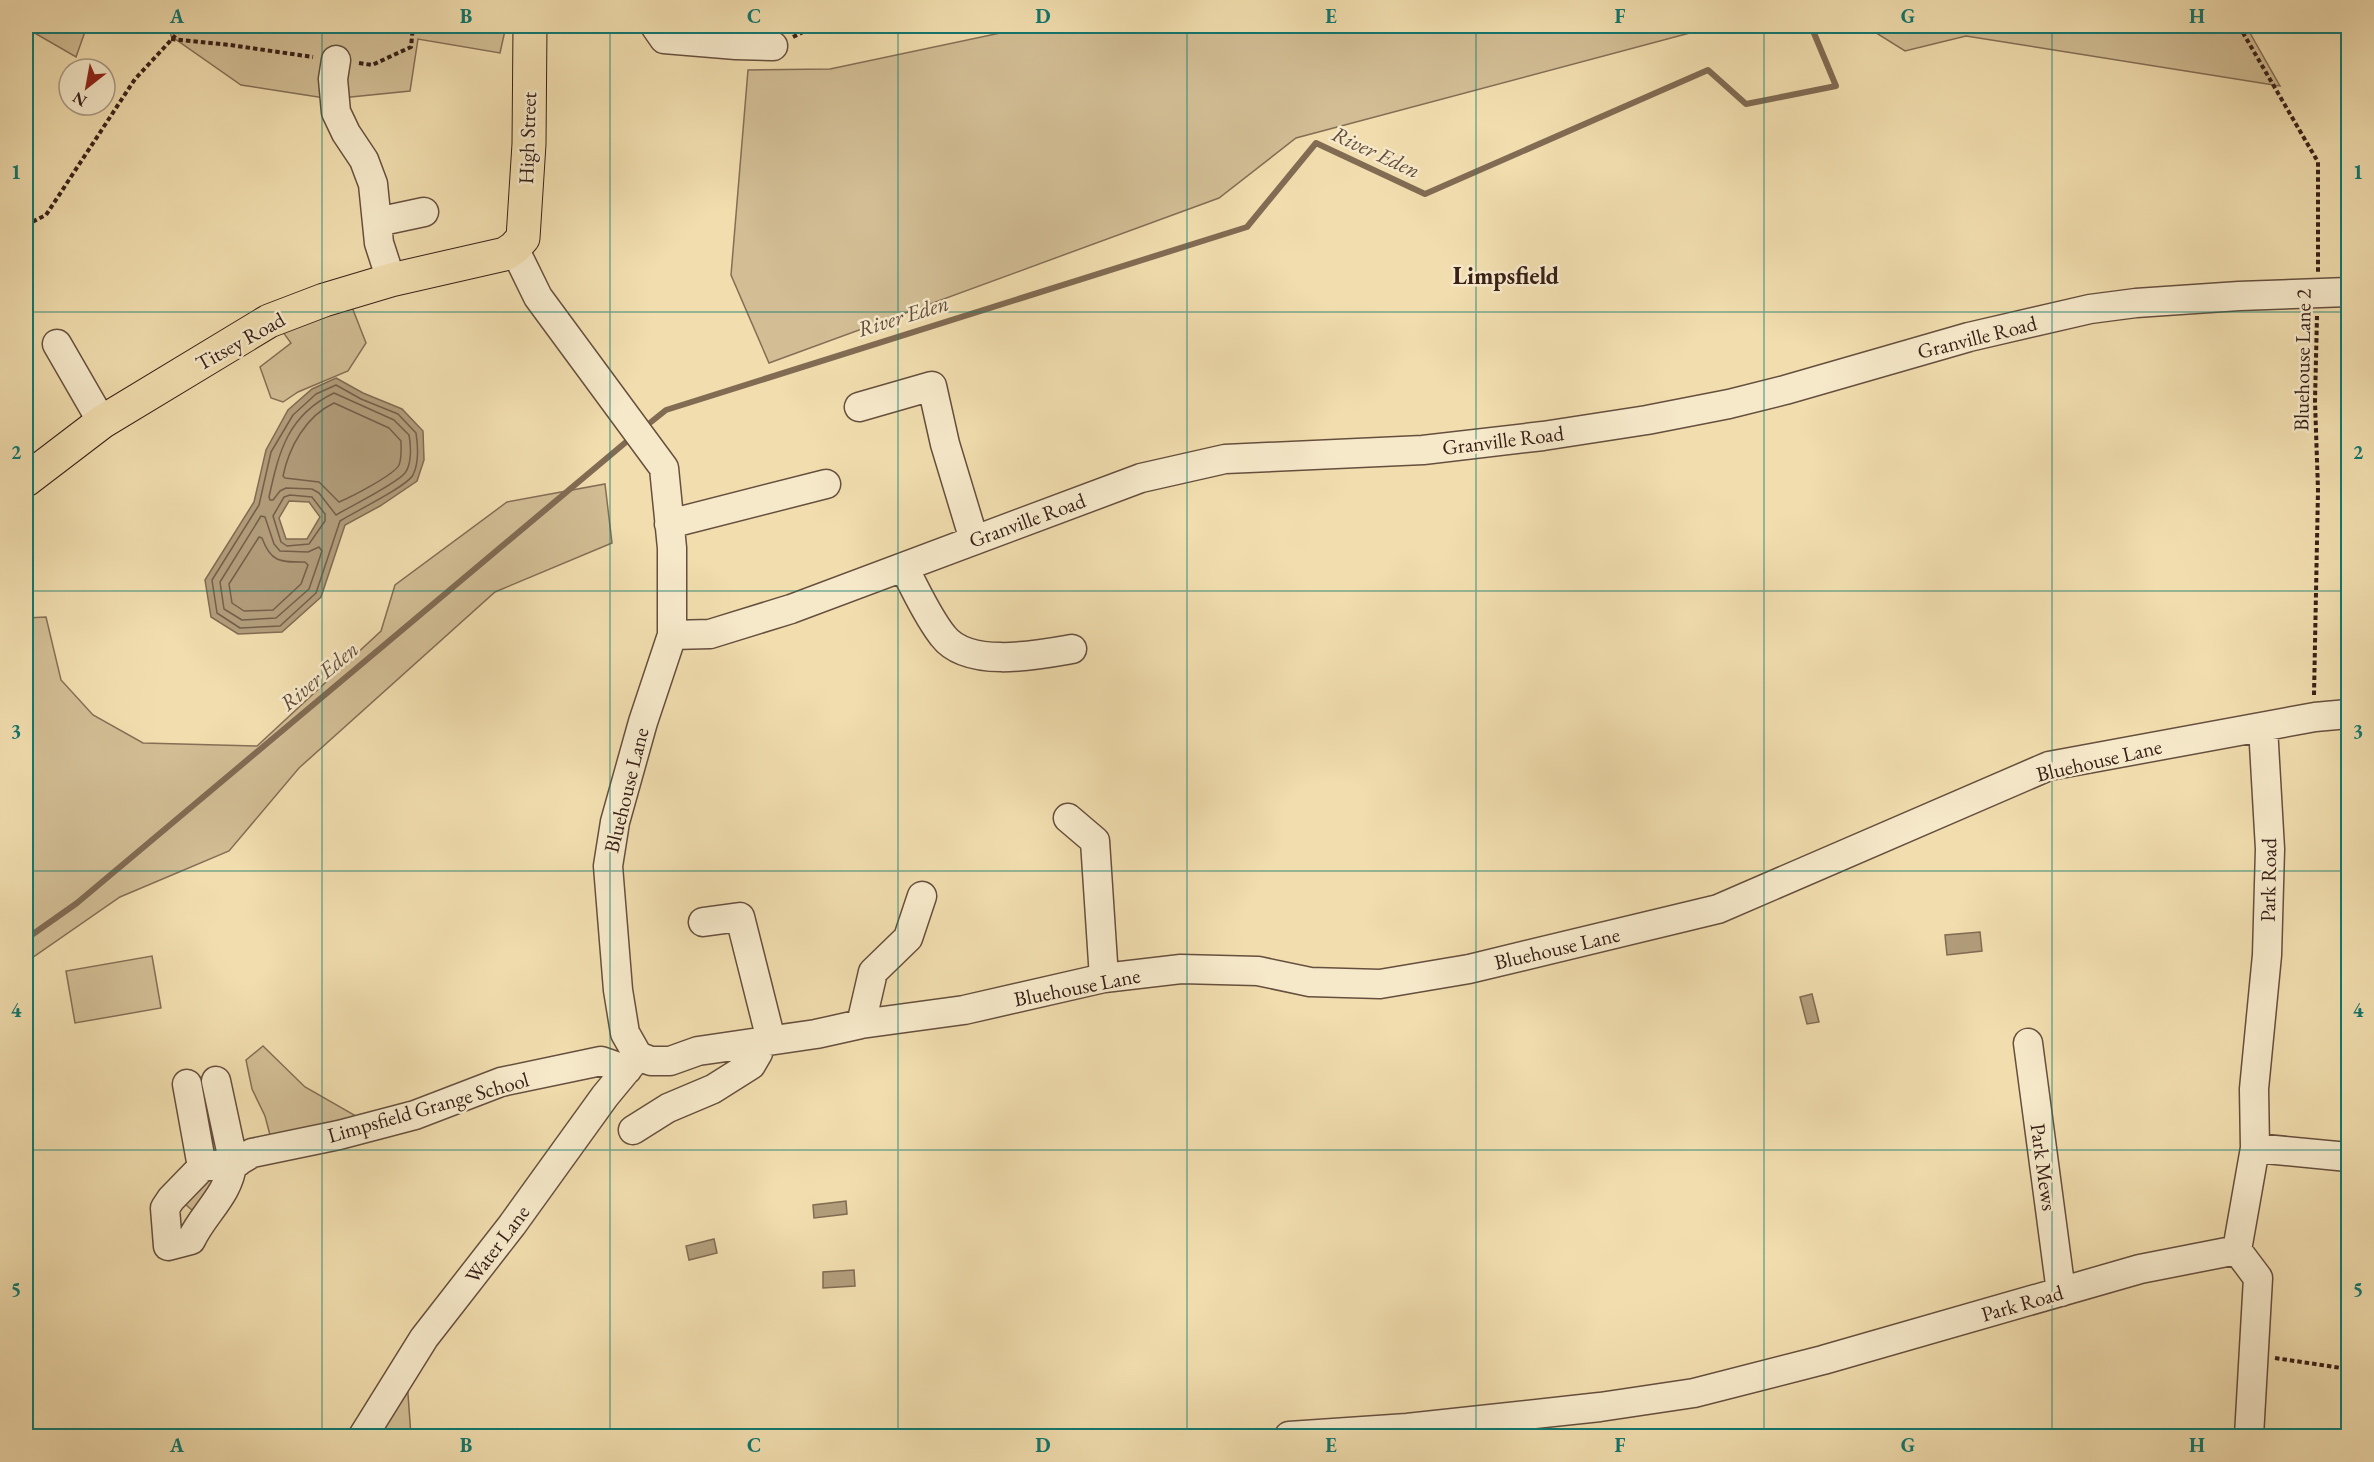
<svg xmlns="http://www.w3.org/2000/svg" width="2374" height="1462" viewBox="0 0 2374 1462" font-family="'EB Garamond',serif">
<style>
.green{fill:#d2bd94;stroke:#856e56;stroke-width:1.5}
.water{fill:#b29d7b;stroke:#816b53;stroke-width:1.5;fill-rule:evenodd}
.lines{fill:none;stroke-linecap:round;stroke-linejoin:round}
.shore{stroke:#755e4a;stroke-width:1.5}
.stream{stroke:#816b53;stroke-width:6}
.minor-casing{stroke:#664f3e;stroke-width:31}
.major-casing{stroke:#382018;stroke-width:35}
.path{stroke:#382018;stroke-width:4;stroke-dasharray:4.5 3;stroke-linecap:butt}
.minor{stroke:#f6e9ca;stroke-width:28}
.major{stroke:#f1ddae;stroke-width:33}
.grid{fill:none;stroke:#0f766e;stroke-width:1.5;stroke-opacity:0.55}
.labels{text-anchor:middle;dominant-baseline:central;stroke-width:5;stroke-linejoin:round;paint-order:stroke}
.street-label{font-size:21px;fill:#382018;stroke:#f6e9ca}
.water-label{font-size:22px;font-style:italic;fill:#634c3b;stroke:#f6e9ca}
.quarter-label{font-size:24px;font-weight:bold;fill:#382018;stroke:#f6e9ca}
.neatline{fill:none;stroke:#0f766e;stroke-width:2}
.grid-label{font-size:20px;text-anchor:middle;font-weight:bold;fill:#0f766e}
</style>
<rect width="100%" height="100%" fill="#f1ddae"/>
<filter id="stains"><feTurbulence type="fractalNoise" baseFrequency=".00333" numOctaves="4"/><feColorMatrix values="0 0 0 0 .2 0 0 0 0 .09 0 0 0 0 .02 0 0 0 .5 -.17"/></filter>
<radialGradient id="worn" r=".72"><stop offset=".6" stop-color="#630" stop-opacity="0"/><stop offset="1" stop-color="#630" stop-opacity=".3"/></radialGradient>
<path class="green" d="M26 26H87L76 57 26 28Z
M170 26H506L500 53 418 39 410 91 331 99 241 85 171 36Z
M1033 26H1716L1296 138 1219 198 769 363 731 275 748 70 830 69Z
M1865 26H2246L2280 86 1966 36 1905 51Z
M350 302 366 343 348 371 298 392 283 402 271 398 260 367 291 343 277 324Z
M605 484 612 543 495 592 299 768 229 851 120 897 26 962V618L46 617 61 680 93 715 143 743 257 746 381 631 395 585 507 502Z
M152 956 161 1008 75 1023 66 971Z
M263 1046 305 1087 363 1120 270 1135 265 1116 252 1089 246 1060Z
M210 1173 220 1181 193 1211 184 1203Z
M407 1380 411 1436H388L383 1425Z"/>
<path class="water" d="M336 378 363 393 402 409 423 431 424 460 417 481 380 506 345 525 321 597 282 632 238 634 211 617 205 580 254 502 266 450 288 410 312 389ZM289 501 309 502 320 517 307 539H286L279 518Z
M1980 932 1982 951 1947 955 1945 935Z
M1812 994 1819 1022 1807 1024 1800 997Z
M846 1201 847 1214 814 1218 813 1205Z
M714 1239 717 1253 689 1260 686 1246Z
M854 1270 855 1286 823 1288V1272Z"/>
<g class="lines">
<path class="shore" d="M336 385 361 399 398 414 416 433C418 446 419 463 413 475 406 487 354 512 340 521L316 593 280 626 240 628 217 613 212 580 259 505 271 452 293 415 316 394Z
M334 393 394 420 409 435C411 445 412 464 405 473 396 484 351 506 336 515L319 493 312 489 286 488 280 491 273 500H270L269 497C279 451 288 415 334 393Z
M334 403 389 428 401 441C401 449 402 458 399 465 394 475 351 497 339 502L319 482 285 478 283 476C289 447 306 416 334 403Z
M290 495 312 497 325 514V521L309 544 287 546 281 542 273 516 284 497Z
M261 516 265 517 274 544 280 551 308 552 319 547 322 551 309 589 276 618 242 620 224 609 220 582Z
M259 537 262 538C271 563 281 562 305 562L308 565 301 584 273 610 244 611 232 603 229 584Z"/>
<path class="stream" d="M651 422 666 410 1247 227 1316 143 1425 194 1708 70 1746 104 1836 86 1811 26
M26 939 77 903 632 437"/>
<defs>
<path id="minor" d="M655 26 664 39 736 45 773 46
M336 60 333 79 336 112 346 133 364 160 373 184 379 243 391 280
M377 222 424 212
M514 248 538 297 664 468 672 548V635L643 722 615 822 608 866 618 990 625 1033 638 1056 651 1061H670L698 1051 816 1034 861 1024 964 1010 1104 978 1181 969 1258 971 1310 982 1380 984 1469 969 1718 909 2049 766 2315 717 2348 714
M57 344 102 422
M859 407 932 386 945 444 974 540
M669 524 826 484
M904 568C916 590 927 616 943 636 968 669 1038 655 1072 649
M672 635 710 634 791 609 1141 478 1225 459 1423 450 1543 436 1647 420 1729 404 1785 390 1969 337 2090 309 2136 303 2239 296 2348 292
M1068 818 1095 841 1104 978
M703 922 740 917 771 1040
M861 1024 873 972 908 938 922 896
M2028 1043 2061 1292
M216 1081 230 1146 238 1162
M187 1084 202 1167
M633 1130 668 1108 713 1089 751 1065 758 1053 754 1043
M2255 1148 2348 1157
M221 1164 232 1165C229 1194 203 1214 191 1240L168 1246 165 1208 171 1199 202 1167Z
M232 1165 252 1153 339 1135 415 1115 501 1082 601 1061 627 1070
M2237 1250 2255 1148 2254 1089 2267 955 2270 849 2263 727
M2237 1250 2258 1278 2249 1436
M363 1436 424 1338 512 1225 605 1096 638 1056
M1289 1436 1407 1428 1600 1407 1694 1393 1823 1360 2140 1269 2237 1250"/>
<path id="major" d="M26 480 102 422 269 321 324 300 391 280 505 254 514 248 523 238 529 144 530 26"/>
</defs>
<use href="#minor" class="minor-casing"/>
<use href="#major" class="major-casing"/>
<path class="path" d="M2239 26 2318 162V272
M793 37 803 32 809 26
M171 39 230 45 313 57
M359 63 372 65 411 47 413 26
M26 225 46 215 135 79 184 26
M2314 695 2318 490 2315 401 2317 316
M2275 1358 2348 1369"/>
<use href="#minor" class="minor"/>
<use href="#major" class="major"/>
</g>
<path class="grid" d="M322 26V1436M610 26V1436M898 26V1436M1187 26V1436M1476 26V1436M1764 26V1436M2052 26V1436M26 312H2348M26 591H2348M26 871H2348M26 1150H2348"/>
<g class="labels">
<g class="street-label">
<text transform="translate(527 138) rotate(-88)">High Street</text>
<text transform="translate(1977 337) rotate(-14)">Granville Road</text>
<text transform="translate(240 341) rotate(-29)">Titsey Road</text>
<text transform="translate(2302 360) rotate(-89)">Bluehouse Lane 2</text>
<text transform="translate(1503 440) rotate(-7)">Granville Road</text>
<text transform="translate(1027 520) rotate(-20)">Granville Road</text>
<text transform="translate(2099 760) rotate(-13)">Bluehouse Lane</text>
<text transform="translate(626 790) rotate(-76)">Bluehouse Lane</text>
<text transform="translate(2268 880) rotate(-89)">Park Road</text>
<text transform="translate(1557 948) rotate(-13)">Bluehouse Lane</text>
<text transform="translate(1077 987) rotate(-11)">Bluehouse Lane</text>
<text transform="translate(428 1107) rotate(-16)">Limpsfield Grange School</text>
<text transform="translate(2044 1167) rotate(82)">Park Mews</text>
<text transform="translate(497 1244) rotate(-53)">Water Lane</text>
<text transform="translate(2022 1303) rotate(-16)">Park Road</text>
</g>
<g class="water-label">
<text transform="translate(1376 152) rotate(25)">River Eden</text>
<text transform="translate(903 316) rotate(-17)">River Eden</text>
<text transform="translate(319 676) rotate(-40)">River Eden</text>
</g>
<g class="quarter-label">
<text x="1506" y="275">Limpsfield</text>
</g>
</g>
<rect width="2374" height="1462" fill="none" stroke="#f1ddae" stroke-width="66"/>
<g transform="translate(87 87) rotate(211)"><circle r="28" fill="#f6e9ca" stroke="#aa9983" stroke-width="1.5"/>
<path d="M0-4.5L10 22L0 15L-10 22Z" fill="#8f2418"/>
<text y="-9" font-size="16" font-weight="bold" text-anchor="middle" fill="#382018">N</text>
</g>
<rect x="33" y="33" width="2308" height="1396" class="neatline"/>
<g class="grid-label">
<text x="177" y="23">A</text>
<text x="466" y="23">B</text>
<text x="754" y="23">C</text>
<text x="1043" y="23">D</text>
<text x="1331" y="23">E</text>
<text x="1620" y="23">F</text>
<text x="1908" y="23">G</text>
<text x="2197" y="23">H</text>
<text x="16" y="179">1</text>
<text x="2358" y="179">1</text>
<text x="16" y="459">2</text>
<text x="2358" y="459">2</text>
<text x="16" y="738">3</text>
<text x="2358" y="738">3</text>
<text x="16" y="1017">4</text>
<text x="2358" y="1017">4</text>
<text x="16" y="1296">5</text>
<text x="2358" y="1296">5</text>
<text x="177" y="1452">A</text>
<text x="466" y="1452">B</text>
<text x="754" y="1452">C</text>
<text x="1043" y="1452">D</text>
<text x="1331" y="1452">E</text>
<text x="1620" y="1452">F</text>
<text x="1908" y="1452">G</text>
<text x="2197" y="1452">H</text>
</g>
<rect width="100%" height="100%" filter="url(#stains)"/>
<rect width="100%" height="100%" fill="url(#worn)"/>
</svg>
